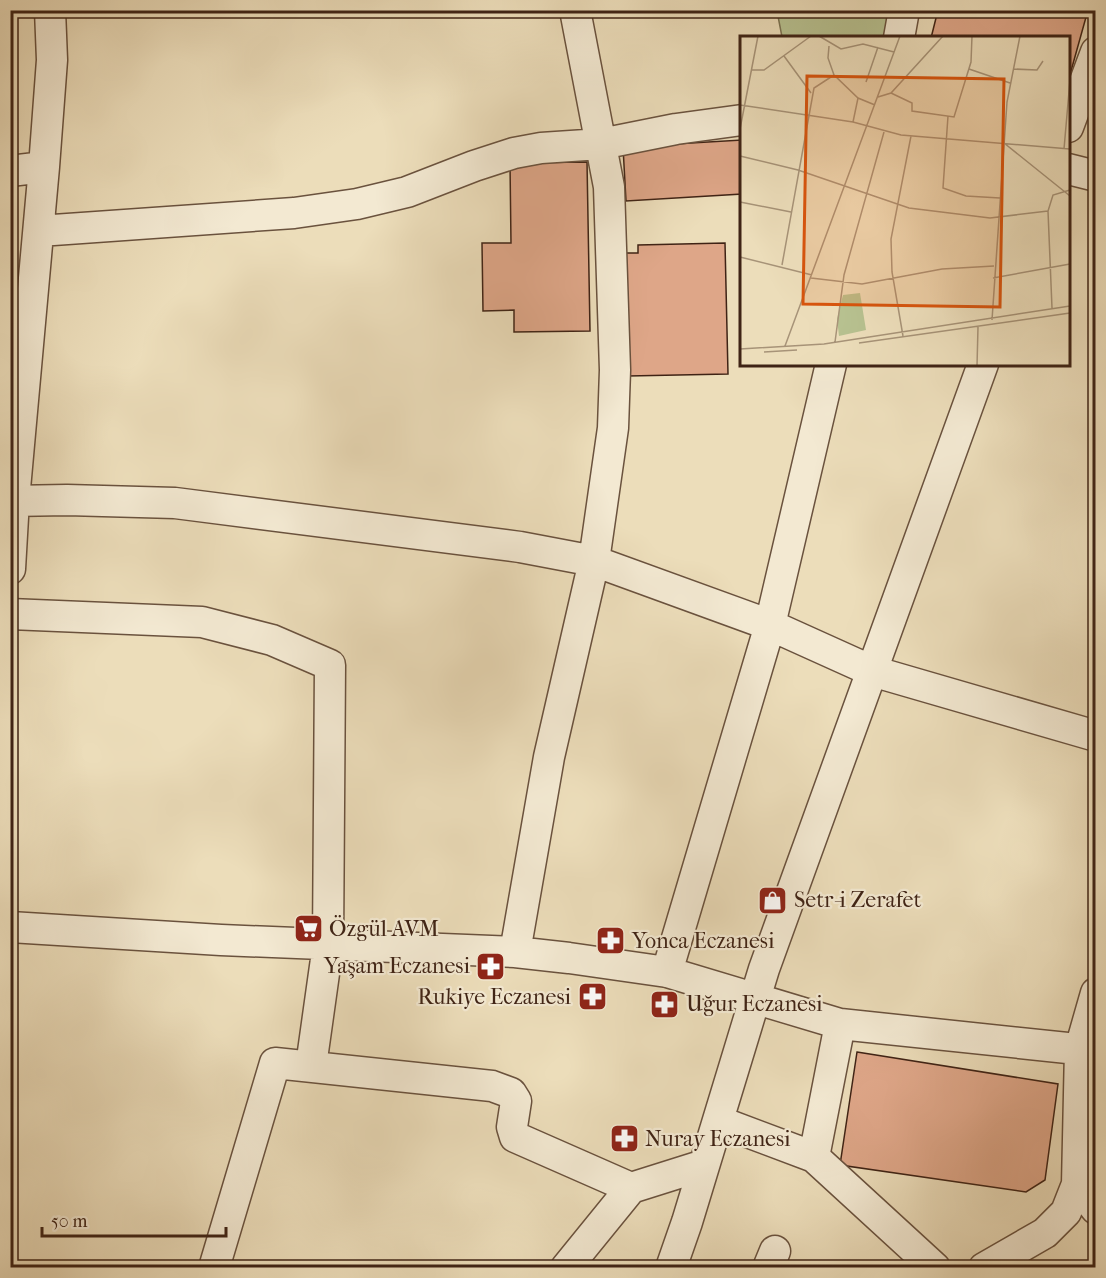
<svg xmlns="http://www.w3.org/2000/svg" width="1106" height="1278" viewBox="0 0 1106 1278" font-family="'IM FELL French Canon',serif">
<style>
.green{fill:#b7c190;stroke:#7b7252;stroke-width:1.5}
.building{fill:#dea688;stroke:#3f2315;stroke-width:1.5}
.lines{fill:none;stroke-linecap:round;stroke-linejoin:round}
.minor-casing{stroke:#6a523e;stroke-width:33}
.minor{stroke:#f3e9d2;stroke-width:30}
.labels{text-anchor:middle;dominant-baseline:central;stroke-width:4.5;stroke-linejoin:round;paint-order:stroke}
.poi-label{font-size:22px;fill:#3f2315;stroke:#f3e9d2;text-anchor:start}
.inset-road{fill:none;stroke:#a79378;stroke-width:1.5}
.view{fill:#d7540d;fill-opacity:0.15;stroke:#d7540d;stroke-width:3}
.inset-edge{fill:none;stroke:#3f2315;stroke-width:3}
</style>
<rect width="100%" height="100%" fill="#ecddba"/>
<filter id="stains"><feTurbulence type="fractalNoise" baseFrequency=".00333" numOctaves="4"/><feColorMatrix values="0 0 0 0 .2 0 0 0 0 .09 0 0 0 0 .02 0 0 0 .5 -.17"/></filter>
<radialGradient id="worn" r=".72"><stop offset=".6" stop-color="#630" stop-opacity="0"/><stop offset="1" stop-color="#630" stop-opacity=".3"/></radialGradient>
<path class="green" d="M777 11H892L886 38 782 37Z"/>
<path class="building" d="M938 10H1088L1071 71 1068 70V38H931Z
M742 140V194L626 201 623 147Z
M587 162 590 331 514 332V310L483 311 482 243H511L510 163Z
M725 243 728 374 628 376 625 253H638V245Z
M857 1052 1058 1084 1045 1180 1026 1192 840 1165Z"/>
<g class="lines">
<defs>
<path id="minor" d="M899 38 904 10
M1068 127 1096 52
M1068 169 1096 176
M10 171 44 167
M39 231 294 213 357 204 407 192 474 166 514 153 541 148 601 144 676 129 742 120
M10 501 67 500 175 503 520 547 594 561 770 625 872 671 1096 736
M10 569 14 500 44 167 52 60 50 10
M10 614 202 622 272 640 330 665 328 945 311 1066
M10 927 221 940 515 952 569 958 667 972 840 1024 1096 1051
M515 952 549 757 594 561 613 428 615 370 609 187 575 10
M667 972 770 625 831 364
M718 1121 814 1157 935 1268
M814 1157 840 1024
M1077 1184 1096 1209
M214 1268 275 1063 492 1086 511 1093 516 1101 512 1127 515 1137 631 1188
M566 1268 631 1188 704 1165
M671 1268 687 1222 764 969 983 364
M768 1268 775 1251
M984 1268 1045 1233 1066 1212 1077 1184 1080 1049 1096 993"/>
</defs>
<use href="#minor" class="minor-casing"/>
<use href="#minor" class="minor"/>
</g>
<defs>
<symbol id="shop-square" viewBox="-11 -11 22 22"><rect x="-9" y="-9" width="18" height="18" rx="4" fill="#8f2418" stroke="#f3e9d2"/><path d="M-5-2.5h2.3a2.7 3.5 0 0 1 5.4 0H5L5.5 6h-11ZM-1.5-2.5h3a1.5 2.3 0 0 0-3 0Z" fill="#fff"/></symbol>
<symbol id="supermarket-square" viewBox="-11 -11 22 22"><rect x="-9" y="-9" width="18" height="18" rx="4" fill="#8f2418" stroke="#f3e9d2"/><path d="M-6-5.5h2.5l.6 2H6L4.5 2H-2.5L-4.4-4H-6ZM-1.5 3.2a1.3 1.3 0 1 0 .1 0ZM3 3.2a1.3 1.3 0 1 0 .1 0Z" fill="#fff"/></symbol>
<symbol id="pharmacy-square" viewBox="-11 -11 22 22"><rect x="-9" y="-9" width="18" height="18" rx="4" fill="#8f2418" stroke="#f3e9d2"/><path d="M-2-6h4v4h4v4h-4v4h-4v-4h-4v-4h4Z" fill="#fff"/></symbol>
</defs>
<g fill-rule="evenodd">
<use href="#shop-square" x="756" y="884" width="33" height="33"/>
<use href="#supermarket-square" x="292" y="912" width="33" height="33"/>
<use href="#pharmacy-square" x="594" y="924" width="33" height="33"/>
<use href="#pharmacy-square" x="474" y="950" width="33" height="33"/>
<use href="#pharmacy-square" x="576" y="980" width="33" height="33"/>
<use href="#pharmacy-square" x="648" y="988" width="33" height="33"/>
<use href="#pharmacy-square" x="608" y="1122" width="33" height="33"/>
</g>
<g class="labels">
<g class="poi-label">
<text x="794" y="900">Setr-i Zerafet</text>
<text x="329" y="929">Özgül AVM</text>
<text x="632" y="941">Yonca Eczanesi</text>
<text x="470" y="966" text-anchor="end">Yaşam Eczanesi</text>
<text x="571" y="997" text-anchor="end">Rukiye Eczanesi</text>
<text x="686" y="1004">Uğur Eczanesi</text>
<text x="645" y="1139">Nuray Eczanesi</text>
</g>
</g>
<g transform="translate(740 36)">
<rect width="330" height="330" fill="#ecddba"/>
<path d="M120 257 126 294 99 300 97 283 103 259Z" fill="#b7c190"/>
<path class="inset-road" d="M79 0 101 13 123 8 154 16M89 10 88 22 94 39M44 20 71 57M229 33 270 47M273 33 297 34 303 25M11 34H24L71 0M126 46 138 11M151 57 172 67V75L214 81 231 26 232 0M138 61 151 57 203 0M0 69 113 86 161 99 330 113M208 80 203 152 226 160 260 162M113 86 118 62M0 93 18 0M264 107 330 160M324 113 330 44M0 120 58 134 169 172 250 182 308 175M0 166 51 176M0 221 72 239M42 229 74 52 94 39 118 62 135 69M71 242 122 248 202 233 254 230M253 242 330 228M312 272 308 175 313 159 330 154M252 284 267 66 280 0M163 300 152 236 151 203 171 100M95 306 104 239 144 96M119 307 330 277M45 310 160 0M0 313 84 308 330 270M24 316 57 314M237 330 238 291"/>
<path class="view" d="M67 40 264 43 260 271 63 268Z"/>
<rect width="330" height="330" class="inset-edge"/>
</g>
<rect width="1106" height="1278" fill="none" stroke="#ecddba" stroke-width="36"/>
<rect x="12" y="12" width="1082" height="1254" fill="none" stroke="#3f2315" stroke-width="3"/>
<rect x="18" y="18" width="1070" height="1242" fill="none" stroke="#3f2315" stroke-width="1.5"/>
<path d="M42 1227v9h184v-9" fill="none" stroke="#3f2315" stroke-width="3"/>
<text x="51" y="1227" font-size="18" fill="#3f2315" stroke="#f3e9d2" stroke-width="4.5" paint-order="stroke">50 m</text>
<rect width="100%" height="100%" filter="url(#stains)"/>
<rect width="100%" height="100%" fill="url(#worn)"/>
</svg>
